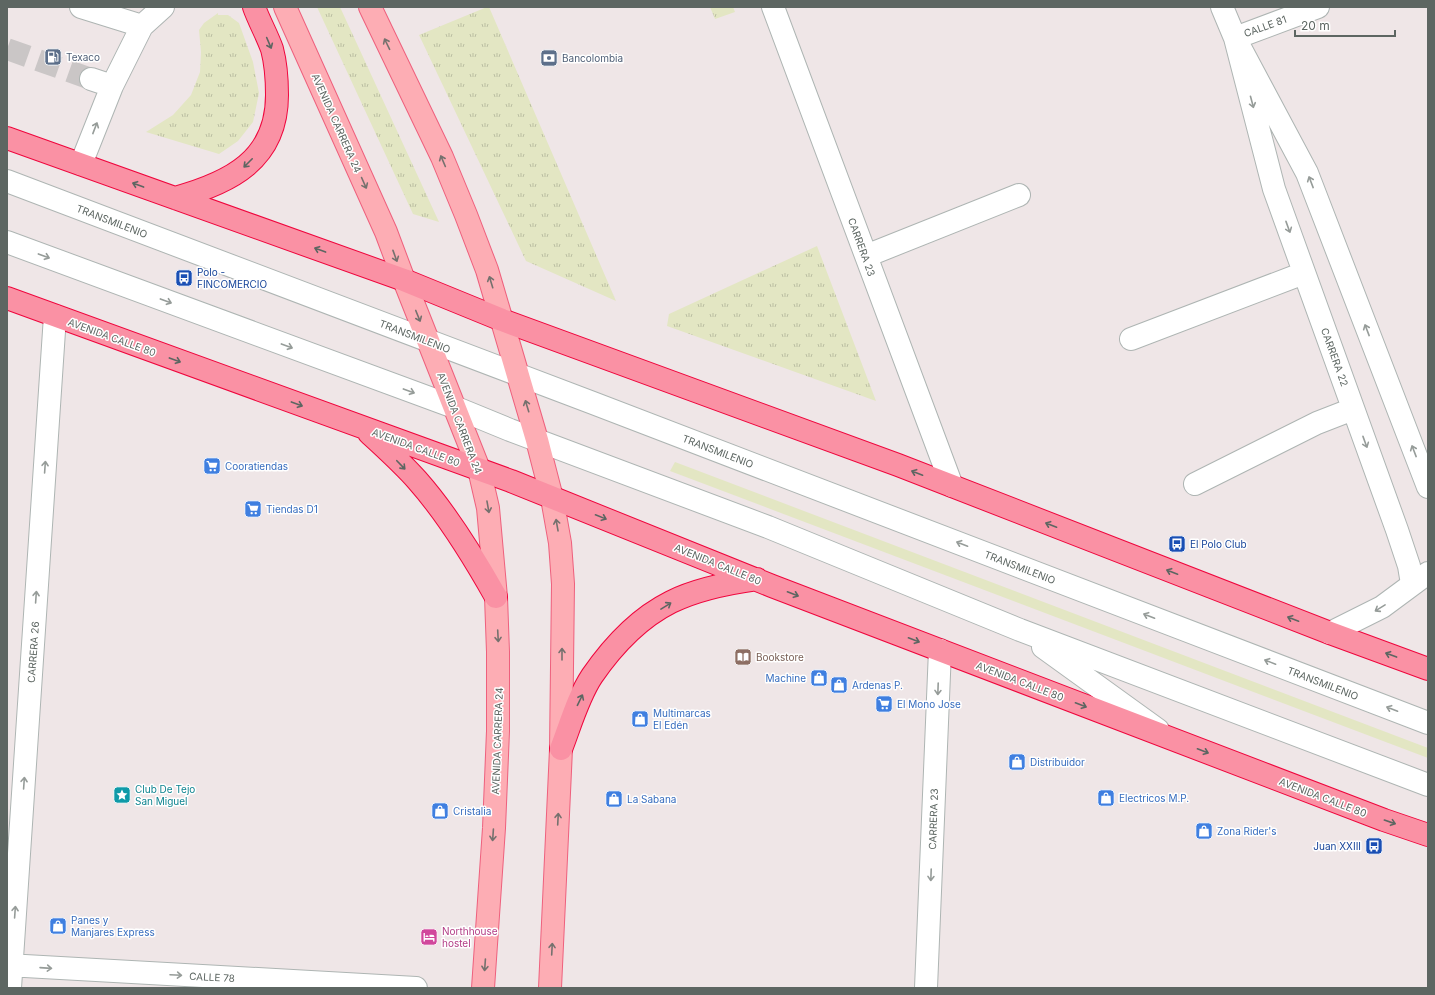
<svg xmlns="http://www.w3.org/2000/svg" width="1435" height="995" viewBox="0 0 1435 995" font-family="Inter,sans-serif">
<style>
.grass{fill:url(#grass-tufts)}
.garden{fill:#e3e6c3}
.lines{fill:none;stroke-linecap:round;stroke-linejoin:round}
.minor-tunnel{stroke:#cac6c6;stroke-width:22;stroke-dasharray:22 11;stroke-linecap:butt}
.minor-casing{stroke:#aeb5b3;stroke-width:24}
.major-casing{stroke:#ee607d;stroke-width:24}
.highway-casing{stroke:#ef063d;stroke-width:24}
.minor{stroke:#fff;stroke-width:22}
.major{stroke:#fdadb4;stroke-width:22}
.highway{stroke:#fa91a4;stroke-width:22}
.oneway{stroke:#5d6662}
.oneway2{stroke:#75716e}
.oneway3{stroke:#969c99}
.labels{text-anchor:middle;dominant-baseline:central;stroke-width:3;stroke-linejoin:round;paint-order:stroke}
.street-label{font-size:10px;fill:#5d6662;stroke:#fff}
.service-label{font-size:10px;fill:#4e5e75;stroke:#fff;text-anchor:start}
.transit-label{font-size:10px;fill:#164399;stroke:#fff;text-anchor:start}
.shop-label{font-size:10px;fill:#366cbe;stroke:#fff;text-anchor:start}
.education-label{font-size:10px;fill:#785e54;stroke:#fff;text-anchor:start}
.culture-label{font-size:10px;fill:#0d838f;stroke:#fff;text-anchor:start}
.hotel-label{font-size:10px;fill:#b23c85;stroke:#fff;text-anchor:start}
</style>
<defs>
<pattern id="grass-tufts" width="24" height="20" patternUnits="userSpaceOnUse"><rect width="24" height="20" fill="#e3e6c3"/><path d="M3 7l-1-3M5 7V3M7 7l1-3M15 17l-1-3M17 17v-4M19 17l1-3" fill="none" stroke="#bbbea2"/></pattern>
</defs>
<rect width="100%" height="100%" fill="#efe6e7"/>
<path class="grass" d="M317 7H340L439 222 413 214Z
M487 7H489L616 301 526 261 419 35Z
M710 7H733L735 12 715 19Z
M218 13V15H228L239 23 253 62 259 93 253 122 238 141 219 154 146 132 173 115 191 95 200 72 201 52 199 30 204 23Z
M817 246 876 401 667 326 669 314Z"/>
<path class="garden" d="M675 462 1428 748V758L670 471Z"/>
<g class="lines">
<path class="minor-tunnel" d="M7 49 91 79"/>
<defs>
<path id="minor" d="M81 7 142 26
M773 7 952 486
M1222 7 1235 38 1307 173 1428 487
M1235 38 1274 189 1397 530 1409 566 1412 584
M1235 38 1318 7
M91 79 112 86
M81 164 112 86 142 26 163 7
M7 181 593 403 1428 723
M7 242 454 407 510 430 768 527 1020 630 1428 785
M866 256 1019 195
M1131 339 1304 273
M1195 484 1317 423 1353 409
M1330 633 1382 607 1428 573
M1043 647 1158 730
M7 965 416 988
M10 988 55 316
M926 988 940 650"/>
<path id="major" d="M285 7 386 232 404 280 479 469 488 508 496 597 498 652V731L494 828 483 988
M370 7 442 157 466 215 487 270 537 440 552 498 560 543 563 584 561 749 550 988"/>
<path id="highway" d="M7 138 404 280 502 320 898 465 1330 633 1428 669
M175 198C230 183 277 160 277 95 277 80 276 64 272 49 267 35 259 21 254 7
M7 298 511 481 772 586 1384 820 1428 835
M369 433C385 448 402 463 417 480 448 515 473 556 496 597
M561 749C570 726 578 697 592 676 612 647 639 618 671 602 697 589 728 583 757 579"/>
</defs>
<use href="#minor" class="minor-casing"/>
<use href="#major" class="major-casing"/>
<use href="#highway" class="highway-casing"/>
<use href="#minor" class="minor"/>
<use href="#major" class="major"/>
<use href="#highway" class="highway"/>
</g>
<defs><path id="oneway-shaft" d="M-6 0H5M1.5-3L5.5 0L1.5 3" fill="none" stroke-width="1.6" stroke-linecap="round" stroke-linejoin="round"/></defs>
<g class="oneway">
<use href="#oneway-shaft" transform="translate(269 43) rotate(67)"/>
<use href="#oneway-shaft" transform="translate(248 163) rotate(135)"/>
<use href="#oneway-shaft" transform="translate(138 185) rotate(-160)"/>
<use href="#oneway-shaft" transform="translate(320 250) rotate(-160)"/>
<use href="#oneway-shaft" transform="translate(175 360) rotate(20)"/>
<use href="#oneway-shaft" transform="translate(297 404) rotate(20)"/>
<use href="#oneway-shaft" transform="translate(401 465) rotate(46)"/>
<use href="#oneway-shaft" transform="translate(917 473) rotate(-159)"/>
<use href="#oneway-shaft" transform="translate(601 517) rotate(22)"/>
<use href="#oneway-shaft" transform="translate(1051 525) rotate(-159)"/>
<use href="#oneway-shaft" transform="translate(1172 572) rotate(-159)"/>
<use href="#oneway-shaft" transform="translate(793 594) rotate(21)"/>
<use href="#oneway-shaft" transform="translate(666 606) rotate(-32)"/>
<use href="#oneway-shaft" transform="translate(1293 619) rotate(-159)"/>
<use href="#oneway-shaft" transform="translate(914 640) rotate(21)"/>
<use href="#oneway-shaft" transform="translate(1391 655) rotate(-160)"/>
<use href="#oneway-shaft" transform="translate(580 700) rotate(-64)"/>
<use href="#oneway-shaft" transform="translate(1081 705) rotate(21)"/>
<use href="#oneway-shaft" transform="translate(1203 751) rotate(21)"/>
<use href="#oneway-shaft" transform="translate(1390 822) rotate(19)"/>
</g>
<g class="oneway2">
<use href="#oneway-shaft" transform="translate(387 44) rotate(-116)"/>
<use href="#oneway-shaft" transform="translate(443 161) rotate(-113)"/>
<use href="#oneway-shaft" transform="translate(364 183) rotate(66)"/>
<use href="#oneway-shaft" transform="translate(395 256) rotate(70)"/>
<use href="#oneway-shaft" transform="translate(491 282) rotate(-107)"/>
<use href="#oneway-shaft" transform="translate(418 316) rotate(68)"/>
<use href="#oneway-shaft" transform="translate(527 406) rotate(-107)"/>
<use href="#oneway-shaft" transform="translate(488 507) rotate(80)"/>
<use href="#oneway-shaft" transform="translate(557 525) rotate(-100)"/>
<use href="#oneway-shaft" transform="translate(498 636) rotate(87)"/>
<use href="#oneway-shaft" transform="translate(562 654) rotate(-90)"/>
<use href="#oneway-shaft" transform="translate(558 819) rotate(-87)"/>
<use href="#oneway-shaft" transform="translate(493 835) rotate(94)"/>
<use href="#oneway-shaft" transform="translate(552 949) rotate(-87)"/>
<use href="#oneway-shaft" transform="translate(485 965) rotate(94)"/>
</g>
<g class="oneway3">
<use href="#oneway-shaft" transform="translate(1252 102) rotate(75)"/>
<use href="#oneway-shaft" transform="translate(95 128) rotate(-69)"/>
<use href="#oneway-shaft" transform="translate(1311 182) rotate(-111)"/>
<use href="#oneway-shaft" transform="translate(1288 227) rotate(70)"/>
<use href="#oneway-shaft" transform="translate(44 256) rotate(20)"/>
<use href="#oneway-shaft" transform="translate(166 301) rotate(20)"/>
<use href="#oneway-shaft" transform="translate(1367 330) rotate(-111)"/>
<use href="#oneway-shaft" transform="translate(287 346) rotate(20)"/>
<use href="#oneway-shaft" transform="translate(409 391) rotate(20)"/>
<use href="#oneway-shaft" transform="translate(1365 442) rotate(70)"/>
<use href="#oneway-shaft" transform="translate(1414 451) rotate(-111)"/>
<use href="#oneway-shaft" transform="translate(45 467) rotate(-86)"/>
<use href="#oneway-shaft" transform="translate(962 544) rotate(-159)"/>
<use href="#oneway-shaft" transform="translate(36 597) rotate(-86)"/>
<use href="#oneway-shaft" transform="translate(1380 608) rotate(148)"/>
<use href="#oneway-shaft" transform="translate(1149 616) rotate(-159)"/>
<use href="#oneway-shaft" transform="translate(1270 662) rotate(-159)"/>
<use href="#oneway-shaft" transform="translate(938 689) rotate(92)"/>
<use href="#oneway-shaft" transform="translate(1392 709) rotate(-159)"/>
<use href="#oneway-shaft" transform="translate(24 783) rotate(-86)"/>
<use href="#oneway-shaft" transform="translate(931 875) rotate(92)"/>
<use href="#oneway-shaft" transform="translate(15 912) rotate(-86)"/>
<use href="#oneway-shaft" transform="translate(46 968) rotate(4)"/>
<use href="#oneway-shaft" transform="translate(176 975) rotate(3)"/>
</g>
<defs>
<symbol id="fuel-square" viewBox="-11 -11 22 22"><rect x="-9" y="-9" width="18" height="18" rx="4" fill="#5c6f8a" stroke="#fff"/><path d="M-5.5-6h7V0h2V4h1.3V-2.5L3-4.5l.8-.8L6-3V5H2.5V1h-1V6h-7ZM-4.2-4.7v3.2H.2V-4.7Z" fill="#fff"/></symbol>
<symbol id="bank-square" viewBox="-11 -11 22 22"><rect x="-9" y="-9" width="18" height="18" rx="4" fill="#5c6f8a" stroke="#fff"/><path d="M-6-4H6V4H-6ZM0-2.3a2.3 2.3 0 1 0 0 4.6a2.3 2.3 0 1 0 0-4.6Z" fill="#fff"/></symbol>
<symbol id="bus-square" viewBox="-11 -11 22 22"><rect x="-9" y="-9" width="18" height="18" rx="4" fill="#1a4fb4" stroke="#fff"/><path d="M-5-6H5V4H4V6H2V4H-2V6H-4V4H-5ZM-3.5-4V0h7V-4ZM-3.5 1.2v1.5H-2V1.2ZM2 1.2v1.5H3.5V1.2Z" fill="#fff"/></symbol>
<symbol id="supermarket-square" viewBox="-11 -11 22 22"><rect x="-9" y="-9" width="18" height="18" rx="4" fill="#3f7fe0" stroke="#fff"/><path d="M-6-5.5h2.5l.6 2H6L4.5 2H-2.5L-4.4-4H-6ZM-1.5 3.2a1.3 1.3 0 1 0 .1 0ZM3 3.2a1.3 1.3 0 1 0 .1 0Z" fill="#fff"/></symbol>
<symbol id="library-square" viewBox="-11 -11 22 22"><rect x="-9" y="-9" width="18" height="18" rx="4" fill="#8d6e63" stroke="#fff"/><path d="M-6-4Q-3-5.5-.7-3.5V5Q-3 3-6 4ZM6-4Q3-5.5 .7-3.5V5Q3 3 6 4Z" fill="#fff"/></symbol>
<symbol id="shop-square" viewBox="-11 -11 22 22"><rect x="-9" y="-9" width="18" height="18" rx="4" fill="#3f7fe0" stroke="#fff"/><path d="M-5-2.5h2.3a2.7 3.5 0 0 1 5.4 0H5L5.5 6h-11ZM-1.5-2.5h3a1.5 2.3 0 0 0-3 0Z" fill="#fff"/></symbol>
<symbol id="sight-square" viewBox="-11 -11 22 22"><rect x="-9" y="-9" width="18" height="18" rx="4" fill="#0f9aa8" stroke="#fff"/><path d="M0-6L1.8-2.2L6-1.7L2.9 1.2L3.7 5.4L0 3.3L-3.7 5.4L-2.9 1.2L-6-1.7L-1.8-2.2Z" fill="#fff"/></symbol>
<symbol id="hotel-square" viewBox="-11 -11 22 22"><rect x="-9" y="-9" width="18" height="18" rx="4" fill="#d1479c" stroke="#fff"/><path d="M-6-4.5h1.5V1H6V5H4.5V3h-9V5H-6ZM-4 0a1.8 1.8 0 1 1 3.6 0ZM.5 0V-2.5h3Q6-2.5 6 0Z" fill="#fff"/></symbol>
</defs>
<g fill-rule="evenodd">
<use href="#fuel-square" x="43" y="47" width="20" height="20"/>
<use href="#bank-square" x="539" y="48" width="20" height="20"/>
<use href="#bus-square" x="174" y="268" width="20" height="20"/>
<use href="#supermarket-square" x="202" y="456" width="20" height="20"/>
<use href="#supermarket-square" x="243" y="499" width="20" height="20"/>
<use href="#bus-square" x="1167" y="534" width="20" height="20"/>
<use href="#library-square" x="733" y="647" width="20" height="20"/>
<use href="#shop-square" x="809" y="668" width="20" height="20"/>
<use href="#shop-square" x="829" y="675" width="20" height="20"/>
<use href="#supermarket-square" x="874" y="694" width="20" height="20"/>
<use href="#shop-square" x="630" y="709" width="20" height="20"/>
<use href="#shop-square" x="1007" y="752" width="20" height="20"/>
<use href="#sight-square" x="112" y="785" width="20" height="20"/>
<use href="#shop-square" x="1096" y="788" width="20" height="20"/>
<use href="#shop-square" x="604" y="789" width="20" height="20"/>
<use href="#shop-square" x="430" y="801" width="20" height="20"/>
<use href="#shop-square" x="1194" y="821" width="20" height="20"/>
<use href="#bus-square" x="1364" y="836" width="20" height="20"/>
<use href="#shop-square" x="48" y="916" width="20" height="20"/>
<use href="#hotel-square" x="419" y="927" width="20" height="20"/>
</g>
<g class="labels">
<g class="street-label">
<text transform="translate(1265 26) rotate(-20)">CALLE 81</text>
<text transform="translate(337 123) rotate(66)">AVENIDA CARRERA 24</text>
<text transform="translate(112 221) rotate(21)">TRANSMILENIO</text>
<text transform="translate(862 247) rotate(70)">CARRERA 23</text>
<text transform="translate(415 336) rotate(21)">TRANSMILENIO</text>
<text transform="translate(112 337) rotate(20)">AVENIDA CALLE 80</text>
<text transform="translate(1335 357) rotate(70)">CARRERA 22</text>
<text transform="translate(460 423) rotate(69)">AVENIDA CARRERA 24</text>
<text transform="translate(416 447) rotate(20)">AVENIDA CALLE 80</text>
<text transform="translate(718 451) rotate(21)">TRANSMILENIO</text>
<text transform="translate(718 564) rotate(22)">AVENIDA CALLE 80</text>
<text transform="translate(1020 567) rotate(21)">TRANSMILENIO</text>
<text transform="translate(33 652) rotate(-86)">CARRERA 26</text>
<text transform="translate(1020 681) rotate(21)">AVENIDA CALLE 80</text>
<text transform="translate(1323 683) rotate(21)">TRANSMILENIO</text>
<text transform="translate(497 741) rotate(-88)">AVENIDA CARRERA 24</text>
<text transform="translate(1323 797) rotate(21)">AVENIDA CALLE 80</text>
<text transform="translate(933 819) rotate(-88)">CARRERA 23</text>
<text transform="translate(212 977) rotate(3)">CALLE 78</text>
</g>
<g class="service-label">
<text x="66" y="57">Texaco</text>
<text x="562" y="58">Bancolombia</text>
</g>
<g class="transit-label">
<text x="197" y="272">Polo -<tspan x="197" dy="12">FINCOMERCIO</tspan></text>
<text x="1190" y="544">El Polo Club</text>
<text x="1361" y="846" text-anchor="end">Juan XXIII</text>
</g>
<g class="shop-label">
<text x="225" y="466">Cooratiendas</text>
<text x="266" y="509">Tiendas D1</text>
<text x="806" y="678" text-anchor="end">Machine</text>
<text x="852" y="685">Ardenas P.</text>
<text x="897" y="704">El Mono Jose</text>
<text x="653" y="713">Multimarcas<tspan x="653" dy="12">El Edén</tspan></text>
<text x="1030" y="762">Distribuidor</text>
<text x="1119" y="798">Electricos M.P.</text>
<text x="627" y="799">La Sabana</text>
<text x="453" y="811">Cristalia</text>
<text x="1217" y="831">Zona Rider's</text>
<text x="71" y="920">Panes y<tspan x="71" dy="12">Manjares Express</tspan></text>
</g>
<g class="education-label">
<text x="756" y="657">Bookstore</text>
</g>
<g class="culture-label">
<text x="135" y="789">Club De Tejo<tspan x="135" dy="12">San Miguel</tspan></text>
</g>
<g class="hotel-label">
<text x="442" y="931">Northhouse<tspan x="442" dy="12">hostel</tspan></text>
</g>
</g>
<rect width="1435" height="995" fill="none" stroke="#5d6662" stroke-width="16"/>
<path d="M1295 30v6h100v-6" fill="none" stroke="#5d6662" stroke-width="2"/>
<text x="1301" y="30" font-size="12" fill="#5d6662" stroke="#ffffff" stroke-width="3" paint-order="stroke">20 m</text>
</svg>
